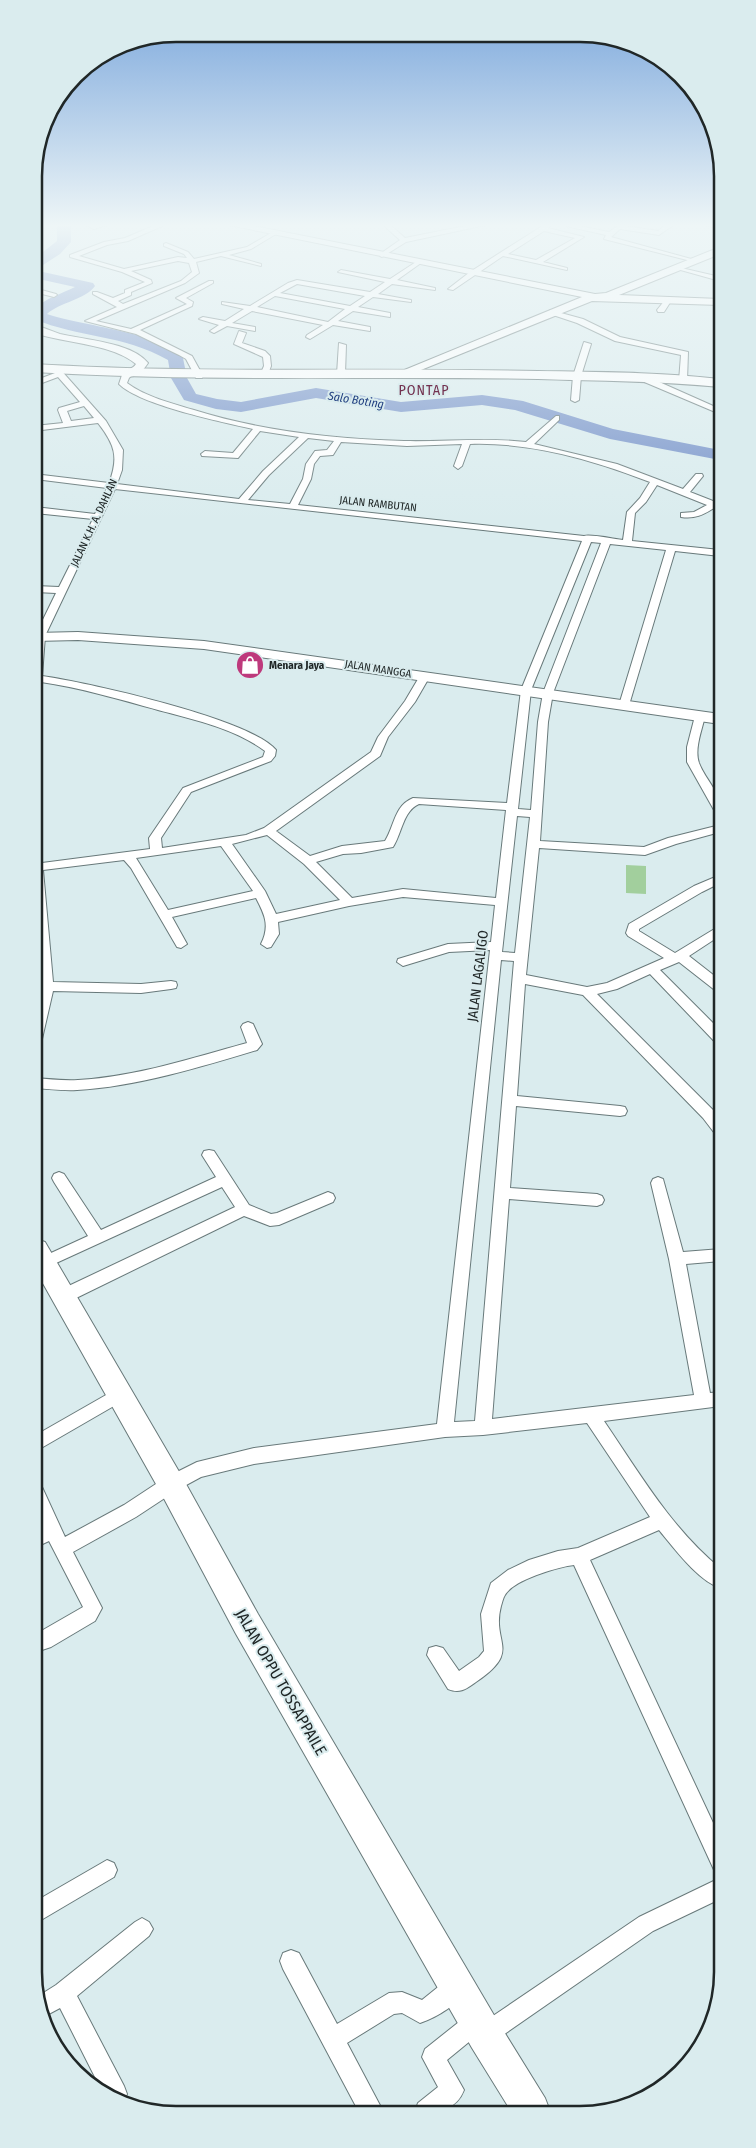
<svg xmlns="http://www.w3.org/2000/svg" width="756" height="2148" viewBox="0 0 756 2148" font-family="'Fira Sans Condensed',sans-serif">
<style>
.green{fill:#a2cf9d}
.lines{fill:none;stroke-linecap:round;stroke-linejoin:round}
.river{fill:#7894ca;fill-rule:evenodd}
.street-casing{stroke:#68797a;stroke-width:2}
.secondary-casing{stroke:#68797a;stroke-width:2}
.primary-casing{stroke:#68797a;stroke-width:2}
.highway-casing{stroke:#68797a;stroke-width:2}
.street{fill:#fff;fill-rule:evenodd}
.secondary{fill:#fff;fill-rule:evenodd}
.primary{fill:#fff;fill-rule:evenodd}
.highway{fill:#fff;fill-rule:evenodd}
.labels{text-anchor:middle;dominant-baseline:central;stroke-width:4;stroke-linejoin:round;paint-order:stroke}
.far-street-label{font-size:11px;fill:#202727;stroke:#daecee}
.far-poi-label{font-size:11px;font-weight:bold;fill:#202727;stroke:#daecee;text-anchor:start}
.far-water-label{font-size:12px;font-style:italic;fill:#203f80;stroke:#daecee}
.far-quarter-label{font-size:14px;letter-spacing:1px;fill:#73314f;stroke:#daecee}
.street-label{font-size:14px;fill:#202727;stroke:#daecee}
.near-street-label{font-size:16px;fill:#202727;stroke:#daecee}
.rim{fill:none;stroke:#202727;stroke-width:2.5}
</style>
<rect width="100%" height="100%" fill="#daecee"/>
<path class="green" d="M626 865 646 866V894L626 893Z"/>
<g class="lines">
<path class="river" d="M57 223H71V242L60 254 40 267 43 272 93 283 95 286C85 300 60 302 47 314 77 325 165 333 183 358L187 378 196 394 217 399 241 402 316 388 401 402 482 395 523 401 613 429 720 450V460L610 439 515 410 482 405 401 412 316 398 241 412 216 409 184 400 171 378 168 360C122 334 79 338 34 319V309C46 298 61 294 75 287L34 278V259L57 241Z"/>
<defs>
<path id="street" d="M34 223H39L37 233 34 235Z
M82 223 94 225 113 223 94 229Z
M160 223H169L128 241 107 245 79 256 124 269 178 257 187 258 184 254 164 246V244L166 243 188 252 194 259 247 247 271 233 276 234 251 249 229 255 261 264V266L221 256 196 262 199 273 185 283 96 321 131 329 187 304 176 298 209 281H213V283L186 298 193 302 192 306 140 330 192 356 203 376 202 378H196L186 359 179 355 136 334 85 321 117 307 93 294V292H97L113 298 125 293V290L145 282 122 272 70 257V255L104 242 125 238ZM178 261 189 263 192 272 181 281 123 304 118 301 131 295V292L152 283 151 280 131 271Z
M381 223H388L405 238 480 223H495L406 242 382 257 380 256V254L400 240Z
M547 223H555L548 228 584 237 543 262 567 268V270L503 256 453 290 448 289 470 272ZM544 231 575 238 536 260 508 254Z
M668 223H676L659 235 620 229 611 237 695 260V262L604 239 606 235 566 226 569 224 609 232 619 225 658 231Z
M701 223 720 225V229L702 224Z
M419 260 422 262 421 263 397 280 435 288V290L392 284 378 294 411 300V302L373 297 358 307 390 313V317L353 311 338 321 370 327V331L333 325 310 339 306 337 307 335 323 325 252 311 232 323 255 327V331L227 326 214 333 210 331 219 325 199 319 203 317 225 321 244 309 222 304V302L250 306 288 283 297 280 370 292 385 282 338 272 341 270 390 279ZM297 284 365 296 350 306 280 293ZM275 296 345 309 328 322 257 307Z
M677 267 720 277V281L677 269Z
M34 288 56 294 57 295 54 297 34 292Z
M665 300 671 301 664 312H658L657 310Z
M550 310 583 319 620 337 688 352 687 381 683 383 679 381 681 355 615 341 577 323 550 314Z
M239 331 246 333 242 343 265 351 270 356 271 366 267 377 260 375 264 366 263 357 234 344Z
M584 342 591 344 581 376 579 400 575 402 571 400 573 376Z
M339 343 346 345 345 374 341 376 337 374Z
M53 368H59L106 421 123 450 122 470 117 484 239 499 263 471 299 437 260 431 238 458 202 456 201 454 205 451 233 453 253 429C222 422 140 405 119 384L122 375 129 372 133 374 129 378 127 383C146 397 171 403 194 410 261 431 334 439 404 441 445 442 485 437 526 442L556 416H559V420L534 444 617 464 683 489 696 474H702L703 476 690 492 713 501 720 499V510L714 508C703 515 695 519 681 517V513L694 512 707 505 657 485 646 502 635 513 632 541 720 550V556L675 551 629 705 624 708 619 705 666 550 610 544 553 693 548 722 540 841 644 847 668 838 720 825V832L676 844 645 855 539 848 526 975 587 987 607 983 664 958 628 936 626 933 629 924 694 886 720 875V883L702 892 639 929V931L675 953 721 925V935L689 956 721 981V992L716 991 679 962 660 970 721 1031V1045L716 1043 650 974 617 989 597 994 713 1110 721 1120V1136L716 1135 703 1118 583 995 525 984 517 1096 620 1106 625 1107 627 1111 625 1115 620 1116 516 1106 510 1188 597 1194 602 1196 604 1200 602 1204 597 1206 509 1199 492 1419 694 1395 669 1259 651 1183 653 1179 658 1177 663 1179 683 1252 721 1249V1261L686 1264 710 1393 721 1392V1406L604 1421C640 1474 671 1528 721 1569V1588C699 1582 674 1548 659 1530L590 1560 722 1842V1875L715 1872 574 1565C558 1567 513 1580 505 1595 503 1598 502 1603 501 1606 491 1644 523 1650 476 1682 466 1689 460 1694 448 1689L427 1655 429 1648 436 1646 443 1648 459 1671 479 1657 484 1651 481 1614 491 1583 508 1570 529 1560 558 1551 578 1548 650 1517 587 1423 483 1435 445 1437 254 1464 201 1477 177 1490 136 1517 73 1552 102 1608 95 1621 51 1647 36 1652V1634L83 1607 49 1541 36 1547V1530L41 1527 36 1515V1485L42 1487 65 1537 124 1505 165 1478 197 1462 254 1448 437 1424 490 950 449 952 403 966 397 962 398 959 448 944 491 942 495 905 403 897 349 906 278 922 279 934 271 947 267 948 261 944C270 926 265 915 256 898L172 917 187 944 181 948 177 947 131 868 124 860 43 870 53 982 141 984 171 981 176 982 177 985 176 988 171 989 141 993 53 991 42 1039 40 1042 35 1044V1009L41 987 35 923V753L40 756 42 863 150 849 149 838 183 788 263 757 265 751C234 728 195 720 158 710 119 699 81 688 41 682L40 692 35 695V636L56 593 35 592V586L59 587 93 519 35 513V507L95 514 107 488 35 479 34 474 109 483C119 457 115 445 98 423L34 431V426L63 423 58 410 59 408 80 402 58 377 34 386V381L55 373ZM84 406 94 418 71 421 67 411ZM308 438 334 441 327 450 315 451 306 464 303 479 290 504 248 500 269 475ZM341 442 407 446 462 444 454 466 458 469 462 466 470 444C532 442 593 460 650 482L640 498 627 512 623 540C614 539 591 534 584 536L298 505 311 479 314 464 320 456 333 455ZM115 489 582 541 521 690 507 803 413 798C394 806 395 825 385 841L342 846 310 856 276 831 380 756 388 737 415 702 430 676 425 673 421 674 405 701 378 737 371 752 264 828 246 835 162 848 161 838 191 792 271 761 275 756 276 750C251 719 86 682 42 676L45 636ZM591 542 601 543 543 693 538 722 531 810 518 809 531 690ZM419 804 506 810 496 898 403 889 352 898 316 862 343 854 361 853 393 847C402 833 403 811 419 804ZM517 816 530 817 515 953 502 952ZM267 835 304 864 340 900 276 914 265 891 232 844ZM221 846 253 891 168 910 136 858ZM501 960 514 961 475 1421 454 1422Z
M642 377H648L720 409V414L642 381Z
M700 713 705 716C702 730 694 749 699 763 706 781 722 793 720 813L714 810 687 762V747L695 716Z
M248 1022 253 1024 262 1044 257 1050C201 1067 135 1087 77 1090 64 1091 49 1089 35 1088V1078C49 1079 64 1081 78 1080 135 1077 192 1058 247 1043L241 1027 243 1024Z
M209 1150 214 1151 249 1205 271 1214 277 1213 328 1192 333 1194 335 1198 333 1202 279 1225 270 1226 244 1216 70 1301 64 1302 58 1301 56 1296 58 1291 235 1207 222 1187 43 1269 38 1267 36 1262 38 1259 88 1236 54 1182 52 1178 54 1174 59 1172 64 1174 101 1230 216 1177 202 1155 204 1151Z
M120 1387 126 1389 128 1394 126 1399 36 1451V1435Z
M107 1860 114 1863 117 1870 114 1877 36 1923V1901Z
M722 1877V1898L653 1931 493 2042 485 2045 477 2042 475 2037 447 2060 464 2090C455 2113 436 2111 415 2111L418 2103 438 2087 422 2057 425 2049 469 2014 477 2011 485 2014 487 2020 639 1917Z
M142 1918 149 1922 153 1929 149 1936 77 1996 124 2086 127 2094 125 2099 99 2085 60 2008 45 2016 37 1997 56 1985 135 1922Z
M291 1950 299 1953 337 2024 389 1993 402 1992 422 2000 448 1979 456 1976 464 1979 467 1987C460 2004 437 2017 420 2023L402 2013 394 2014 347 2043 383 2111 359 2112 283 1969 280 1961 283 1953Z"/>
<path id="secondary" d="M219 223H239L595 294 606 293 720 247V254L619 295 720 299V305L592 301 406 376 402 375 400 373 402 371 582 297Z
M34 325C43 327 51 331 60 334 85 340 131 342 148 363 143 371 135 379 125 376L123 374C127 369 133 369 136 364 114 345 69 343 41 335L34 332Z
M78 632 204 641 720 714V724L204 649 78 640 35 641V633Z"/>
<path id="primary" d="M36 1239 45 1242 181 1475 258 1614 498 2022 545 2098 550 2111H511L472 2048 236 1634 161 1493 36 1271Z"/>
<path id="highway" d="M34 364C202 374 370 367 538 371 599 372 660 372 720 379V387C660 381 599 381 538 379 370 376 202 382 34 372Z"/>
</defs>
<use href="#street" class="street-casing"/>
<use href="#secondary" class="secondary-casing"/>
<use href="#primary" class="primary-casing"/>
<use href="#highway" class="highway-casing"/>
<use href="#street" class="street"/>
<use href="#secondary" class="secondary"/>
<use href="#primary" class="primary"/>
<use href="#highway" class="highway"/>
</g>
<linearGradient id="sky" x2="0" y2="1"><stop stop-color="#7ba7dc"/><stop offset="0.43" stop-color="#eef6f7"/><stop offset="1" stop-color="#eef6f7" stop-opacity="0"/></linearGradient>
<rect width="756" height="524" fill="url(#sky)"/>
<defs>
<symbol id="shop-disc" viewBox="-11 -11 22 22"><circle r="9.5" fill="#be397c" stroke="#daecee"/><path d="M-5-2.5h2.3a2.7 3.5 0 0 1 5.4 0H5L5.5 6h-11ZM-1.5-2.5h3a1.5 2.3 0 0 0-3 0Z" fill="#fff"/></symbol>
</defs>
<g fill-rule="evenodd">
<use href="#shop-disc" x="234" y="649" width="32" height="32"/>
</g>
<g class="labels">
<g class="far-street-label">
<text transform="translate(378 504) rotate(6)">JALAN RAMBUTAN</text>
<text transform="translate(94 523) rotate(-65)">JALAN K.H. A. DAHLAN</text>
<text transform="translate(378 669) rotate(9)">JALAN MANGGA</text>
</g>
<g class="far-poi-label">
<text x="269" y="665">Menara Jaya</text>
</g>
<g class="far-water-label">
<text transform="translate(356 400) rotate(9)">Salo Boting</text>
</g>
<g class="far-quarter-label">
<text x="424" y="390">PONTAP</text>
</g>
<g class="street-label">
<text transform="translate(478 976) rotate(-83)">JALAN LAGALIGO</text>
</g>
<g class="near-street-label">
<text transform="translate(281 1682) rotate(60)">JALAN OPPU TOSSAPPAILE</text>
</g>
</g>
<path d="M0 0H756V2148H0ZM176 42H580A134 134 0 0 1 714 176V1972A134 134 0 0 1 580 2106H176A134 134 0 0 1 42 1972V176A134 134 0 0 1 176 42Z" fill="#daecee" fill-rule="evenodd"/>
<path class="rim" d="M176 42H580A134 134 0 0 1 714 176V1972A134 134 0 0 1 580 2106H176A134 134 0 0 1 42 1972V176A134 134 0 0 1 176 42Z"/>
</svg>
